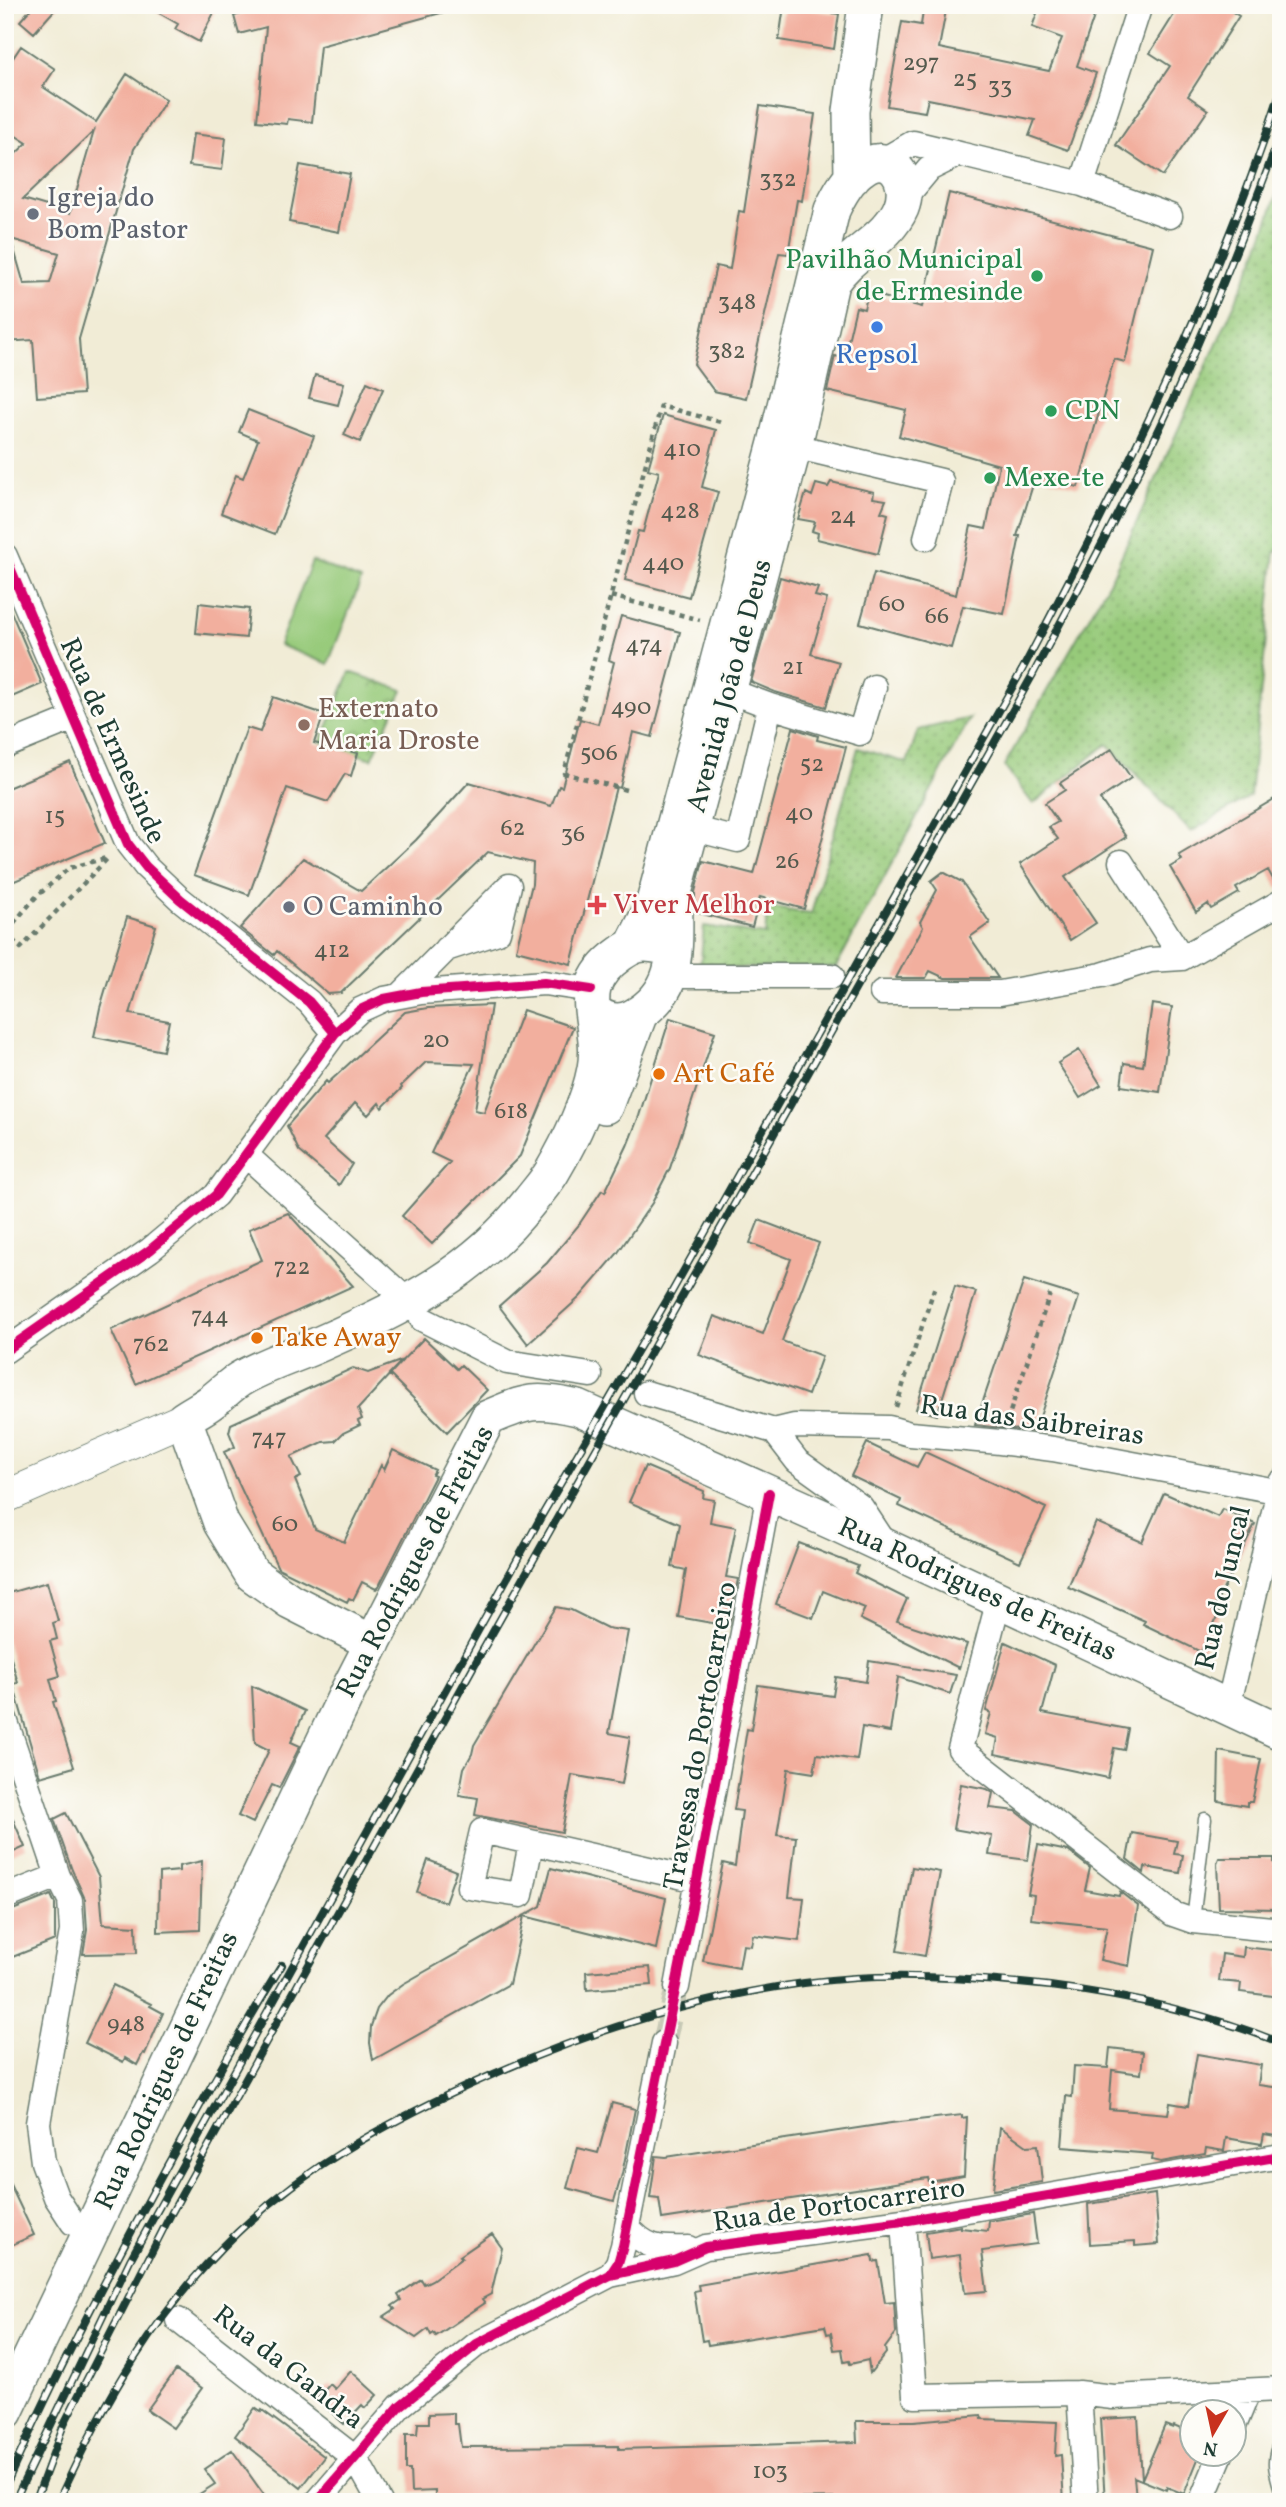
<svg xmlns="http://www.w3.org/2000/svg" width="1286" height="2507" viewBox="0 0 1286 2507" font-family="Vollkorn,serif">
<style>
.grass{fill:url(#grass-dots);stroke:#5b8457;stroke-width:2}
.park{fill:url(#park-crowns);stroke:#5b8457;stroke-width:2}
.pitch{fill:#97ca7a;stroke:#5b8457;stroke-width:2}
.building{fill:#f2af9e;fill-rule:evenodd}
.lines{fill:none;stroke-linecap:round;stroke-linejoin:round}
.minor-tunnel{stroke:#c7c9b6;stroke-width:24;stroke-dasharray:24 12;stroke-linecap:butt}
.service-casing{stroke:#687a6d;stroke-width:15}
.minor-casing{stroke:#687a6d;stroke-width:27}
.tertiary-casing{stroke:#687a6d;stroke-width:34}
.secondary-casing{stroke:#687a6d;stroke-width:38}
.path{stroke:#687a6d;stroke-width:4.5;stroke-dasharray:5 5;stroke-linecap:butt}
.service{stroke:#fff;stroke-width:12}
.minor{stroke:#fff;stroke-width:24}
.tertiary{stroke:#fff;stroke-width:32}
.secondary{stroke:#fff;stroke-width:35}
.rail-casing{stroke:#1f3d34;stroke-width:8}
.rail{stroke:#fdfcf7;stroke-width:5;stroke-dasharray:16;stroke-linecap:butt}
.cycleway-casing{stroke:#fdfcf7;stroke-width:15}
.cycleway{stroke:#d6006c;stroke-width:10}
.worship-dot{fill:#6b7280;stroke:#fdfcf7;stroke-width:2.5}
.leisure-dot{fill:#2e9e5b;stroke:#fdfcf7;stroke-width:2.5}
.shop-dot{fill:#3f7fe0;stroke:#fdfcf7;stroke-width:2.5}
.education-dot{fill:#8d6e63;stroke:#fdfcf7;stroke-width:2.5}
.health-dot{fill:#e0444e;stroke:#fdfcf7;stroke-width:2.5}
.food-dot{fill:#e8710a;stroke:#fdfcf7;stroke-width:2.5}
.labels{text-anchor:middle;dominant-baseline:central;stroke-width:5;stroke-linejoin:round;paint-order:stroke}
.number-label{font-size:24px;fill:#545a4e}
.worship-label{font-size:28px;fill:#5b616d;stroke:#fdfcf7;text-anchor:start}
.leisure-label{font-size:28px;fill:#27864d;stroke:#fdfcf7;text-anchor:start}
.shop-label{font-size:28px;fill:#366cbe;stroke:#fdfcf7}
.street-label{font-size:28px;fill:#1f3d34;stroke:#fdfcf7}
.education-label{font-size:28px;fill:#785e54;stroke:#fdfcf7;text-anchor:start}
.health-label{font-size:28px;fill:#be3a42;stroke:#fdfcf7;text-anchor:start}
.food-label{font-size:28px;fill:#c56008;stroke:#fdfcf7;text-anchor:start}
</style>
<defs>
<pattern id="grass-dots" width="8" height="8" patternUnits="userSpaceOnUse" patternTransform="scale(1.75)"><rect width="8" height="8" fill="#97ca7a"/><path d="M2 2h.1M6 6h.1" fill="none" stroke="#7ba565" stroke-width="1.8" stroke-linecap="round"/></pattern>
<pattern id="park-crowns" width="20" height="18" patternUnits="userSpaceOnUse" patternTransform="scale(1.75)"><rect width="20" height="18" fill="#97ca7a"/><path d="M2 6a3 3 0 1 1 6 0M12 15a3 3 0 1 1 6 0" fill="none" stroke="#7ba565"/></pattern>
</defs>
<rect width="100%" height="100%" fill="#fdfcf7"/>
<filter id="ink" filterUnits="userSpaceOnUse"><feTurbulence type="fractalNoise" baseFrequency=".0143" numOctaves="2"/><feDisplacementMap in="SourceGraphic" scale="14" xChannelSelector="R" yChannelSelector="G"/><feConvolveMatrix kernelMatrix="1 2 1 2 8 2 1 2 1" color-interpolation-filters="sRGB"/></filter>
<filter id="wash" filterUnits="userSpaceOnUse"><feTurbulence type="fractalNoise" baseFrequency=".00686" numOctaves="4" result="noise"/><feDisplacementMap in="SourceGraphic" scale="28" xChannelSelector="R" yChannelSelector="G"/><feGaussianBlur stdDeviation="1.57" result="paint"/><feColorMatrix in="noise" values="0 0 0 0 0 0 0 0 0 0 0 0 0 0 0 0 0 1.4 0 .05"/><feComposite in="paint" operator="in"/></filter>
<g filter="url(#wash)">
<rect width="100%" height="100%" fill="#f1ecd6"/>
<path class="grass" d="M1281 183V552H1275L1250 796 1191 832 1107 744 1033 804 1004 766 1113 575 1255 258Z
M970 718 836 967 700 968 704 926 765 935 768 907 811 914 858 748 907 763 918 730Z"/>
<path class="park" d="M350 672 403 690 372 759 321 742Z"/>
<path class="pitch" d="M312 561 361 580 328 664 279 645Z"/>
<g id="blocks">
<path class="building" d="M34 5H59L34 33 20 21Z
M145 5H218L199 42 175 29 178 24Z
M274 5H447L448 11 320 46 312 122 288 119 287 124 257 121 266 27 239 34 234 16Z
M924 5H947L939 48 1049 71 1062 38 1032 27 1040 5H1098L1077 66 1096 73 1068 150 1029 136 1035 120 928 99 925 112 887 106 902 22 921 25Z
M1180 5H1221L1239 16 1188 96 1208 110 1163 176 1116 145 1170 66 1150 53Z
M784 6 839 14 834 49 779 40Z
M21 46 55 69 43 87 96 122 127 74 166 100 134 149 79 339 83 394 37 397 33 340 5 342V238H7L5 237V164L27 143 5 129V70ZM94 131 70 213 23 199ZM11 239 59 253 50 283 24 284Z
M760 106 815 114 802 201 797 200 788 254 779 253 746 398 714 391 694 364 716 266 730 269 739 211 744 212Z
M193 134 226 138 222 170 189 166Z
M300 165 350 174 339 232 289 222Z
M949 193 1153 246 1125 362 1114 359 1078 487 1036 475 1017 536H1020L1004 614 963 606 951 648 860 623 874 573 956 595 971 526 986 529 999 465 899 436 906 410 827 391 835 356 844 358 856 307 864 309 868 293 922 307Z
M315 375 344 383 338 405 309 398Z
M367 382 383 389 360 442 344 435Z
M248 410 314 436 275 534 221 513 236 475 243 478 258 440 239 432Z
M663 415 716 430 702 487 718 492 689 597 625 580 638 531 643 532 659 472 648 469Z
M831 482 874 492 873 498 886 500 881 512 888 514 878 554 817 539 818 533 812 531 815 522 798 519 806 493 812 496 816 484 828 487Z
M780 577 818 588 815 596 827 599 811 654 839 662 826 707 775 692 751 682Z
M5 598 42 684 5 700Z
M199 603 249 609 246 638 196 633Z
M621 616 680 632 652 737 633 732 620 788 616 787 571 964 516 950 532 884 533 863 488 852 341 993 328 994 277 951 274 955 240 928 303 858 361 891 416 840 469 782 551 806 559 786 562 787 580 719 598 724 614 662 609 660Z
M273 697 324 714 314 743 358 753 351 776 345 774 328 802 287 788 249 895 194 875 247 728 260 732Z
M793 728 818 736 817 740 846 747 804 909 760 897 752 927 695 912V892L703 861 754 874Z
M1112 749 1131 778 1100 799 1126 837 1065 877 1096 923 1070 940 1020 864 1058 839 1049 827 1058 822 1045 803 1065 790 1060 783Z
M70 762 105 843 5 885V789Z
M1281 795V887L1278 888 1268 870 1236 888 1239 893 1211 909 1208 904 1196 912 1170 867 1182 860 1179 855Z
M943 872 962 882 990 923 970 937 998 978H945L930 971 926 978H896L923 927 920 922 937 890 931 881Z
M127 917 156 926 130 1014 169 1021 163 1051 94 1037 100 1008Z
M1152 1004 1172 1007 1160 1092 1121 1086 1124 1063 1143 1066Z
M491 1005 475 1110 484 1112 523 1010 573 1027 520 1156 432 1244 402 1216 450 1162 431 1153 474 1064 426 1062 401 1086 402 1088 382 1108 379 1103 368 1115 355 1103 324 1139 352 1164 339 1185 299 1151 287 1126 326 1081 328 1083 405 1012 428 1008Z
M670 1018 715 1032 670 1168 652 1203 617 1254 580 1297 528 1344 499 1306 547 1263 578 1226 602 1190 605 1192 627 1146 639 1116Z
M1079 1050 1101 1085 1080 1098 1058 1063Z
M288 1213 353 1286 136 1384 111 1330 262 1260 249 1229Z
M759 1220 819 1243 782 1341 822 1356 808 1395 699 1355 714 1316 763 1334 791 1259 750 1243Z
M1024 1280 1079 1297 1035 1432 975 1425Z
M955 1286 976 1292 937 1415 916 1409Z
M424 1338 457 1369 461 1365 487 1390 447 1432 389 1374Z
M403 1360 358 1409 362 1419 358 1421 360 1425 343 1433 335 1441 323 1442 291 1457 301 1477 295 1480 315 1529 344 1542 381 1465 384 1470 393 1450 435 1470 432 1475 435 1476 379 1586 376 1589 362 1582 353 1600 349 1598 347 1602 278 1568 224 1452 235 1447 229 1432 231 1424 353 1368 368 1373Z
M867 1443 917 1467 925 1452 1046 1508 1020 1562 899 1506 901 1500 851 1476Z
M645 1466 704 1491 703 1498 714 1500 710 1522 736 1527 726 1577 738 1579 729 1626 678 1617 686 1570 672 1567 680 1524 629 1502Z
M1164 1493 1218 1517 1222 1509 1255 1524 1213 1610 1219 1613 1201 1652 1143 1624 1145 1621 1068 1587 1096 1522 1142 1542Z
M799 1543 858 1566 855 1573 907 1599 897 1621 967 1644 959 1668 860 1619 865 1608 823 1591 813 1618 776 1604Z
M47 1582 58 1621 53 1623 57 1639 50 1641 60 1676 50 1679 56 1701 53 1702 74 1767 40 1777 13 1684 18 1683 5 1637V1594Z
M556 1607 571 1610 607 1628 628 1631 609 1733 630 1737 622 1784 572 1775 562 1832 475 1815 478 1798 459 1795 464 1768 472 1754 474 1745Z
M1005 1642 1055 1665 1042 1713 1128 1729 1124 1750 1114 1748 1108 1778 995 1754 998 1738 985 1734 991 1713 986 1711Z
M869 1661 956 1675 950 1694 898 1677 890 1732 862 1727 857 1760 817 1754 814 1773 788 1769 777 1835 796 1837 789 1897 804 1898 799 1941 753 1935 751 1946 743 1945 739 1968 703 1961 723 1863 735 1866 742 1811 734 1810 747 1729 751 1730 758 1685 833 1696 836 1677 866 1682Z
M252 1686 305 1711 291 1742 300 1746 279 1788 272 1785 253 1823 238 1816 269 1750 255 1743Z
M1219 1751 1261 1759 1252 1802H1247V1806L1218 1801Z
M961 1784 987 1789 993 1793 990 1808 1016 1811 1033 1824 1028 1860 989 1855 992 1836 953 1829Z
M5 1801 25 1847 5 1856Z
M66 1813 99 1877 103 1924 136 1926 137 1953 83 1954 87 1930 85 1899 72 1870 54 1819Z
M1132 1833 1177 1841 1174 1854 1183 1855 1180 1873 1145 1867 1144 1873 1127 1859Z
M1038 1845 1068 1851 1090 1868 1085 1890 1119 1896 1120 1892 1138 1906 1129 1966 1100 1960 1107 1927 1031 1919 1034 1895 1028 1894Z
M1219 1858H1274V1863H1281V1909L1219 1908 1217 1863Z
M428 1860 456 1871 445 1902 417 1892Z
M202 1861 200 1930 158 1932 159 1873 179 1871V1866Z
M912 1867 940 1872 925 1956 897 1951Z
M551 1868 666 1898 656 1949 524 1916 509 1984 373 2060 370 2043 371 2026 377 2009 388 1995 403 1984 541 1906Z
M51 1895 55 1904V1940L5 1960V1913Z
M1244 1947 1281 1951V1997L1240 1992 1241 1983 1219 1981 1222 1954 1243 1957Z
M650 1967 652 1985 587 1990 586 1972Z
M113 1985 151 2004 150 2006 163 2013 145 2054 143 2053 137 2065 125 2058 123 2062 85 2043Z
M1110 2048 1143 2052 1141 2074 1112 2070 1109 2109 1168 2114 1170 2103 1188 2106 1197 2054 1261 2065 1258 2085 1281 2088V2137L1264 2134 1262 2144 1226 2138 1224 2151 1206 2148 1205 2154 1161 2162 1152 2160 1153 2154 1062 2147 1066 2096 1072 2097 1074 2066 1108 2068Z
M612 2103 635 2109 622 2174 614 2201 567 2188 578 2148 598 2153Z
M962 2115V2118L967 2117 964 2176 929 2182 928 2178 662 2219 659 2199 650 2198 656 2156 666 2157 891 2123Z
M1000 2127 1027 2146 1038 2145 1042 2182 993 2190Z
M5 2174 34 2235 5 2248Z
M1155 2194 1159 2244 1135 2246V2241L1090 2244 1088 2204Z
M1033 2214 1037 2244 982 2251 987 2291 965 2293 960 2255 929 2259 926 2232 961 2226V2228L988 2231 989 2221Z
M492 2234 502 2248 491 2294 482 2299 485 2303 436 2336 434 2333 431 2335 428 2329 416 2338 383 2317 395 2309 392 2306 401 2300 398 2295 421 2279 424 2284 432 2280 462 2258 460 2256Z
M872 2255 873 2262 878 2261 885 2303 894 2302 896 2333 885 2348 886 2353 870 2373 868 2360 850 2364 849 2361 844 2362 842 2349 834 2350 831 2333 827 2334 825 2326 708 2345 707 2340 702 2341 694 2291 699 2290 698 2285Z
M176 2370 202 2388 173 2428 147 2410Z
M351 2371 377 2395 365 2408 362 2405 344 2424 317 2399 330 2384 335 2389Z
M255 2408 261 2412 262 2410 325 2457 301 2488 235 2436Z
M454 2413V2424H458L461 2447 619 2446V2449L857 2442 856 2421H914L981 2415 982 2419 1057 2422 1055 2456 1061 2455 1064 2502H874V2500L856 2498 435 2502V2491L411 2492 410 2470H406V2434H417L418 2423H429V2414Z
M1138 2417 1142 2479 1165 2425 1173 2428 1174 2426 1192 2434V2454H1200L1184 2494 1167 2487 1166 2490 1134 2477 1136 2499 1105 2502 1100 2419Z
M232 2450 269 2502H187L215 2484 204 2469Z"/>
</g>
</g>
<g filter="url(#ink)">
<use href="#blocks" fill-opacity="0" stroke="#687a6d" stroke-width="2"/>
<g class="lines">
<path class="minor-tunnel" d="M664 2043 677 1987"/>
<defs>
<path id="service" d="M1193 1921 1205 1819
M1281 2441C1271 2459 1275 2471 1281 2490"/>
<path id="minor" d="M959 154 1082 184 1170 216
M880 162 913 143 959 154 929 169 904 199
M1082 184 1140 5
M794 446 941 481 926 538
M5 556 128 844 146 867 180 899 309 1002 335 1033
M770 706 860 733 874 687
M5 746 74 718
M691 828 738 840 770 706 730 691
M1121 862 1182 958 1281 902
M671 976H832
M882 993H1000L1102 975 1150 960 1182 958
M400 996 509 886 498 932 446 949
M246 1155 410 1303
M422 1319 507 1362 590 1375
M5 1351 150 1250 216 1195 335 1033 360 1010 384 999 421 992 544 983 591 990
M646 1393 774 1431 797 1461 861 1507 888 1548
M774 1431 795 1426 889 1428 910 1434 1000 1442 1053 1449 1281 1492
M999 1599 960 1749 1173 1914 1193 1921 1281 1930
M1228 1707 1281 1482
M5 1719 58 1876 70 1900 72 1931 38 2123 43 2162 56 2197 73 2223 91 2231
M531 1843 521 1895 469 1887 482 1831 697 1880
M5 1897 58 1876
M677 1987 769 1493
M903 2221 915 2396 1079 2393 1113 2397 1281 2389
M627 2226C646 2249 659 2249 688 2248
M610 2275 618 2263 623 2246 664 2043
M178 2320 356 2459 380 2502
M1079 2393 1086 2502
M1234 2426 1248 2392
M317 2502 400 2406 477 2344 610 2275 674 2261 706 2247 903 2221 1281 2156
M1201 2502 1221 2454"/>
<path id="tertiary" d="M5 1497 184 1419"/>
<path id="secondary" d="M852 178 851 111 866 5
M593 1010C604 1021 618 1025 633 1017 685 989 673 939 675 889L794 446 831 283C850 253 887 240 901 208 913 178 889 146 860 170 847 180 839 195 832 210L776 443 653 906 632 947
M605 1106 640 1013
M373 1643 290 1601 252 1574 221 1523 184 1419C193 1413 203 1408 211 1402 221 1395 230 1385 240 1379 265 1364 296 1355 322 1343 403 1307 474 1273 530 1201 537 1192 546 1182 552 1172 569 1143 589 1102 595 1069 604 1020 569 990 620 954 631 946 640 942 654 945
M5 2412 348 1691 488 1418C527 1401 536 1398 578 1408L835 1523 1281 1732"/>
</defs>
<use href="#service" class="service-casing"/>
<use href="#minor" class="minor-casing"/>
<use href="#tertiary" class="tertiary-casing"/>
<use href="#secondary" class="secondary-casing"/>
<path class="path" d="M611 596 700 620
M626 790 564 773 661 406 721 422
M5 926H11L35 898 69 868 106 858
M5 933 21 948 110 856
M896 1407 935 1286
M1007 1421 1050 1294"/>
<use href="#service" class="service"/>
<use href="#minor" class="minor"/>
<use href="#tertiary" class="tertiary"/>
<use href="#secondary" class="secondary"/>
<defs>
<path id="rail" d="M5 2487C54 2377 110 2270 168 2164 205 2097 241 2030 282 1965
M14 2502 130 2260 541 1517 670 1295 1022 670C1121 483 1216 292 1281 90
M35 2502 64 2424 171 2214 476 1662 1032 676C1082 582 1133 488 1177 391 1215 306 1249 220 1281 133
M58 2502C105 2399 155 2312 237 2233 306 2167 381 2126 467 2086 589 2030 721 1987 855 1978 920 1974 986 1979 1050 1986 1129 1996 1207 2013 1281 2043"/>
</defs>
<use href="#rail" class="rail-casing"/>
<use href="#rail" class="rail"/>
<defs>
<path id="cycleway" d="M5 556 128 844 146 867 180 899 309 1002 335 1033
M5 1351 150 1250 216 1195 335 1033 360 1010 384 999 421 992 544 983 591 990
M610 2275 618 2263 623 2246 692 1907 769 1493
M317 2502 400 2406 477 2344 610 2275 674 2261 706 2247 903 2221 1281 2156"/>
</defs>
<use href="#cycleway" class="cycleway-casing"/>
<use href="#cycleway" class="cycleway"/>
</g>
</g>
<g class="worship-dot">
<circle cx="33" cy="214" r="7"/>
<circle cx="289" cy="907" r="7"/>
</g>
<g class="leisure-dot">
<circle cx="1037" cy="276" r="7"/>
<circle cx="1051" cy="411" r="7"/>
<circle cx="990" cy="478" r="7"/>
</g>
<circle class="shop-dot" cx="877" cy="327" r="7"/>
<circle class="education-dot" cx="304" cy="725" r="7"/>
<path class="health-dot" d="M593.5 894.5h7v7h7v7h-7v7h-7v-7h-7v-7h7z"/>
<g class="food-dot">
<circle cx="659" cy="1074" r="7"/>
<circle cx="257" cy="1338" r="7"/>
</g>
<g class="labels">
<g class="number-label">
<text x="921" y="64">297</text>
<text x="965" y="80">25</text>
<text x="1000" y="87">33</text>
<text x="778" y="180">332</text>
<text x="737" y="303">348</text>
<text x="727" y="352">382</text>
<text x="682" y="450">410</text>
<text x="680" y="512">428</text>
<text x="843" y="517">24</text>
<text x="663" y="564">440</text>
<text x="892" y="605">60</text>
<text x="937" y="617">66</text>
<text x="644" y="646">474</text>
<text x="793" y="668">21</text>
<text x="631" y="708">490</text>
<text x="599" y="754">506</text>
<text x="812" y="765">52</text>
<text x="799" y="814">40</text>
<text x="55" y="817">15</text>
<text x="513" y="829">62</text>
<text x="573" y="835">36</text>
<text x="787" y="862">26</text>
<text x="332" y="951">412</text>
<text x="436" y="1041">20</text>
<text x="511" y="1112">618</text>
<text x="292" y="1268">722</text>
<text x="210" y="1317">744</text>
<text x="151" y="1345">762</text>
<text x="269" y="1439">747</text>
<text x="285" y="1525">60</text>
<text x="126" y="2025">948</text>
<text x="770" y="2472">103</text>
</g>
<g class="worship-label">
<text x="47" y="198">Igreja do<tspan x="47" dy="32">Bom Pastor</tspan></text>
<text x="303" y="907">O Caminho</text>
</g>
<g class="leisure-label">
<text x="1023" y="260" text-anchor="end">Pavilhão Municipal<tspan x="1023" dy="32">de Ermesinde</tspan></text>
<text x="1065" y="411">CPN</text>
<text x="1004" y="478">Mexe-te</text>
</g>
<g class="shop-label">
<text x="877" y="355">Repsol</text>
</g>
<g class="street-label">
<text transform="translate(730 686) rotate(-75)">Avenida João de Deus</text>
<text transform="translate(112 741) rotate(66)">Rua de Ermesinde</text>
<text transform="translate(1032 1421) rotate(8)">Rua das Saibreiras</text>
<text transform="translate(416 1562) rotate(-62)">Rua Rodrigues de Freitas</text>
<text transform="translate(1224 1588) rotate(-77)">Rua do Juncal</text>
<text transform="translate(977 1590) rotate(25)">Rua Rodrigues de Freitas</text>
<text transform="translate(701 1736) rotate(-80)">Travessa do Portocarreiro</text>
<text transform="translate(167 2071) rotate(-65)">Rua Rodrigues de Freitas</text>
<text transform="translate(839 2206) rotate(-8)">Rua de Portocarreiro</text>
<text transform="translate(288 2368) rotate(38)">Rua da Gandra</text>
</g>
<g class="education-label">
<text x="318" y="709">Externato<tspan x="318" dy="32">Maria Droste</tspan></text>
</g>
<g class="health-label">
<text x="613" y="905">Viver Melhor</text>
</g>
<g class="food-label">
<text x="673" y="1074">Art Café</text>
<text x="271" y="1338">Take Away</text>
</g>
</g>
<rect width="1286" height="2507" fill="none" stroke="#fdfcf7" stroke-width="28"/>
<g transform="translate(1213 2433) rotate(189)"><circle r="33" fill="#fdfcf7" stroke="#a4b0a9" stroke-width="2"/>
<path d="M0-5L12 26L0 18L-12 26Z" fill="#c8321e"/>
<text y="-10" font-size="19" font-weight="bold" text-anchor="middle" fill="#1f3d34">N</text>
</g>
</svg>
